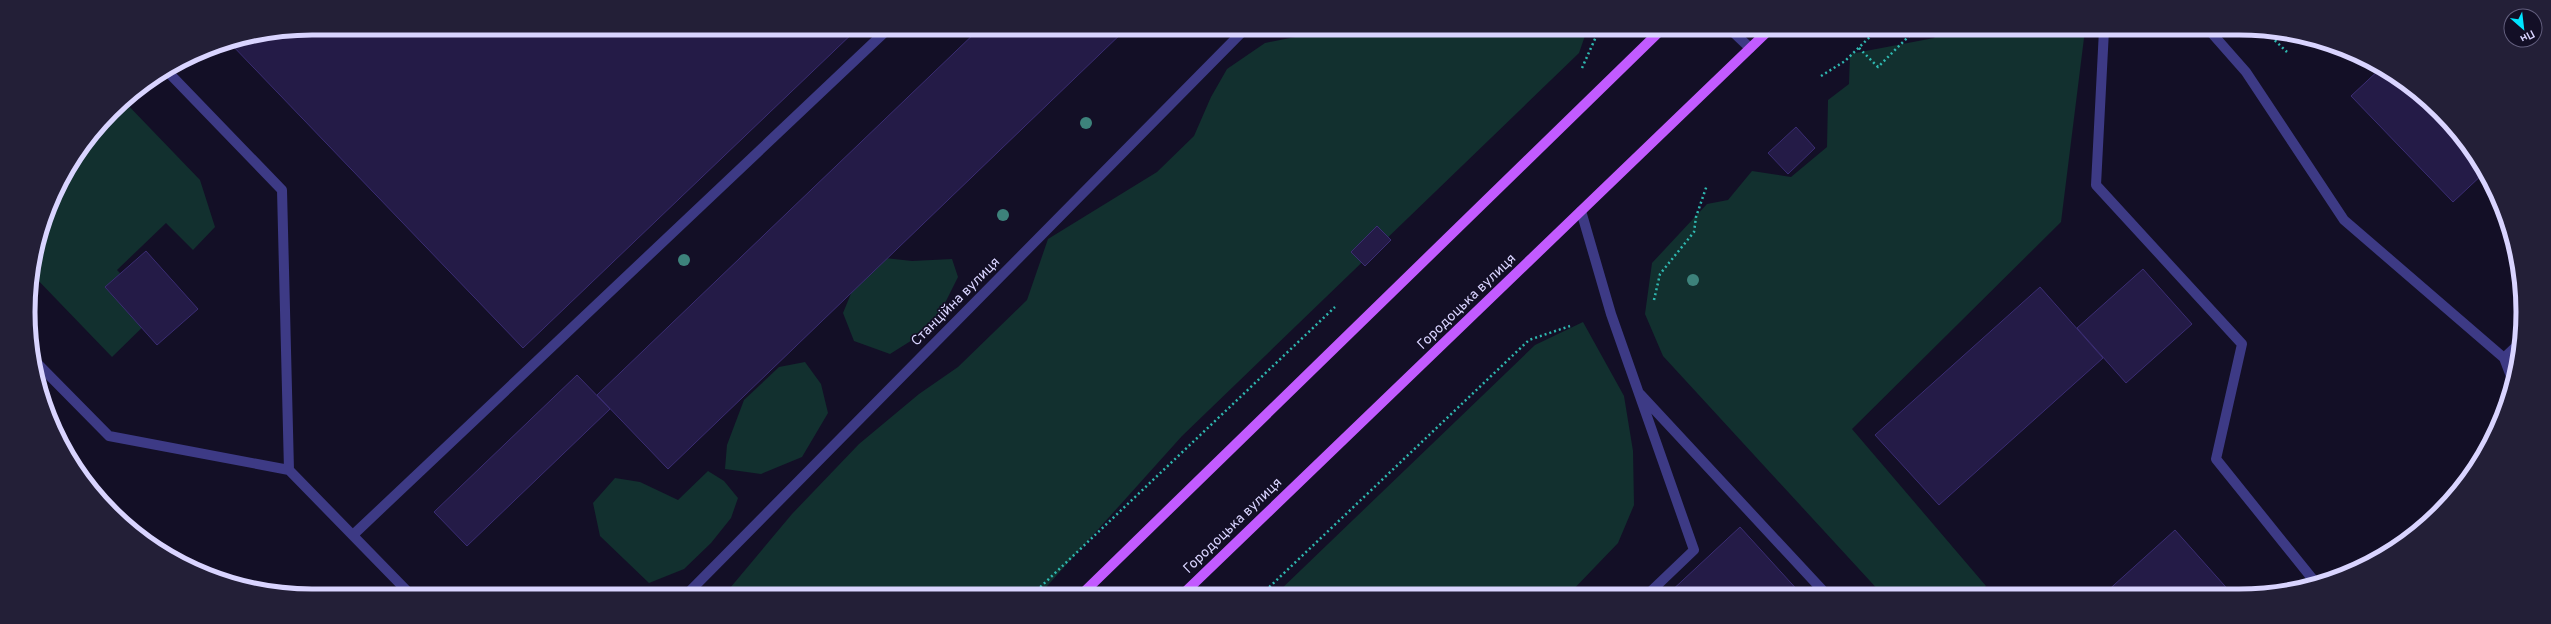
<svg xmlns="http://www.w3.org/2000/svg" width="2551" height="624" viewBox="0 0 2551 624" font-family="Overpass,sans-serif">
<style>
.green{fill:#12302f}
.building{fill:#241b47;stroke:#3b2d73}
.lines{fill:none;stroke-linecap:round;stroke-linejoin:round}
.path{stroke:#2fb8b0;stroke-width:2.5;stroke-dasharray:2 3;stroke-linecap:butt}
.minor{stroke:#3d3a85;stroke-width:10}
.major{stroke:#c25bff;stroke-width:10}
.tree{fill:#3d827b}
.labels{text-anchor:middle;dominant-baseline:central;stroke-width:3.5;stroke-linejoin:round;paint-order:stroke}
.street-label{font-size:14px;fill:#d9d4ff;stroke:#130f26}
.rim{fill:none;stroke:#d9d4ff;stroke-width:5}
</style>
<rect width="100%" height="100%" fill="#130f26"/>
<path class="green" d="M1303 29 1587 30 1579 53 1182 436 1040 594H725L792 514 859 444 919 394 958 367 1027 300 1048 239 1157 172 1194 136 1211 97 1227 69 1265 43 1295 37Z
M1941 30H2085L2061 222 1852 429 1986 586 1978 594H1882L1663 356 1645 314 1652 263 1707 204 1728 200 1752 171 1791 177 1827 147 1828 100 1849 84 1850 54 1934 38Z
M123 100 200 180 215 227 193 250 166 223 117 270 158 312 112 357 32 274C40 226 56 177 87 139 98 125 111 113 123 100Z
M885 258 912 261 952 259 958 277 933 327 890 354 854 341 843 313 857 279Z
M1583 322 1624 396 1633 451 1634 505 1618 543 1569 594H1276L1535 345Z
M805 362 821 384 828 413 802 457 761 474 725 469 727 445 744 400 779 367Z
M708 471 724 481 738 498 731 518 711 543 684 569 649 583 600 536 593 503 615 478 640 482 678 500Z"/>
<path class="building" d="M312 28 857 29 523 348 229 42 257 33Z
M979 29H1126L668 469 597 395Z
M2382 67 2426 99 2464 139 2485 172 2453 202 2351 96Z
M1796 127 1815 148 1788 174 1768 153Z
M1377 226 1391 240 1365 266 1351 252Z
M146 251 198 309 157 345 105 287Z
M2143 269 2192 324 2126 383 2077 328Z
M2040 287 2103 358 1939 505 1875 435Z
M577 375 610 409 467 546 434 512Z
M1740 527 1801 594H1668Z
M2175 530 2232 594H2104Z"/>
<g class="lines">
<path class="path" d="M2264 30 2287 52
M1859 48 1878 67 1915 30
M1582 68 1599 30
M1821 76 1845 61 1877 30
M1654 300 1660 274 1694 232 1696 217 1707 185
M1033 594 1335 307
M1262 594 1529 340 1570 326"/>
<path class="minor" d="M1731 30 1750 48
M2104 30 2096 185 2242 344 2216 459 2315 582
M2209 30 2246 72 2344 220 2504 358 2521 342
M168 72 282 190 289 470 410 594
M1581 211 1611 314 1694 550 1648 594
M2504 358 2512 379
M35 361 109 436 289 470
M1640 394 1826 594
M353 535 888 29
M687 594 1245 29"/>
<path class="major" d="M1082 594 1661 30
M1183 594 1769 30"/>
</g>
<g class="tree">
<circle cx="1086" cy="123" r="6"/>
<circle cx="1003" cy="215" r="6"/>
<circle cx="684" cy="260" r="6"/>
<circle cx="1693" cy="280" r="6"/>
</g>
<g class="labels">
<g class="street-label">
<text transform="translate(956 302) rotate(-45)">Станційна вулиця</text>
<text transform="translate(1467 302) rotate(-44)">Городоцька вулиця</text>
<text transform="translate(1233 526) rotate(-44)">Городоцька вулиця</text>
</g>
</g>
<path d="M0 0H2551V624H0ZM312 35H2239A277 277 0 0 1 2516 312V312A277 277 0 0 1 2239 589H312A277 277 0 0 1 35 312V312A277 277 0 0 1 312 35Z" fill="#231f37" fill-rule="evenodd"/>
<path class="rim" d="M312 35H2239A277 277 0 0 1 2516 312V312A277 277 0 0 1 2239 589H312A277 277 0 0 1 35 312V312A277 277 0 0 1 312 35Z"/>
<g transform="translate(2523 28) rotate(152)"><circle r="19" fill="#130f26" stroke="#625e7d"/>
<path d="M0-3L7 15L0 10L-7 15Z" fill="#00e5ff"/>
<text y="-6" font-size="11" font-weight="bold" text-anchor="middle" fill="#d9d4ff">Пн</text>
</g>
</svg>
